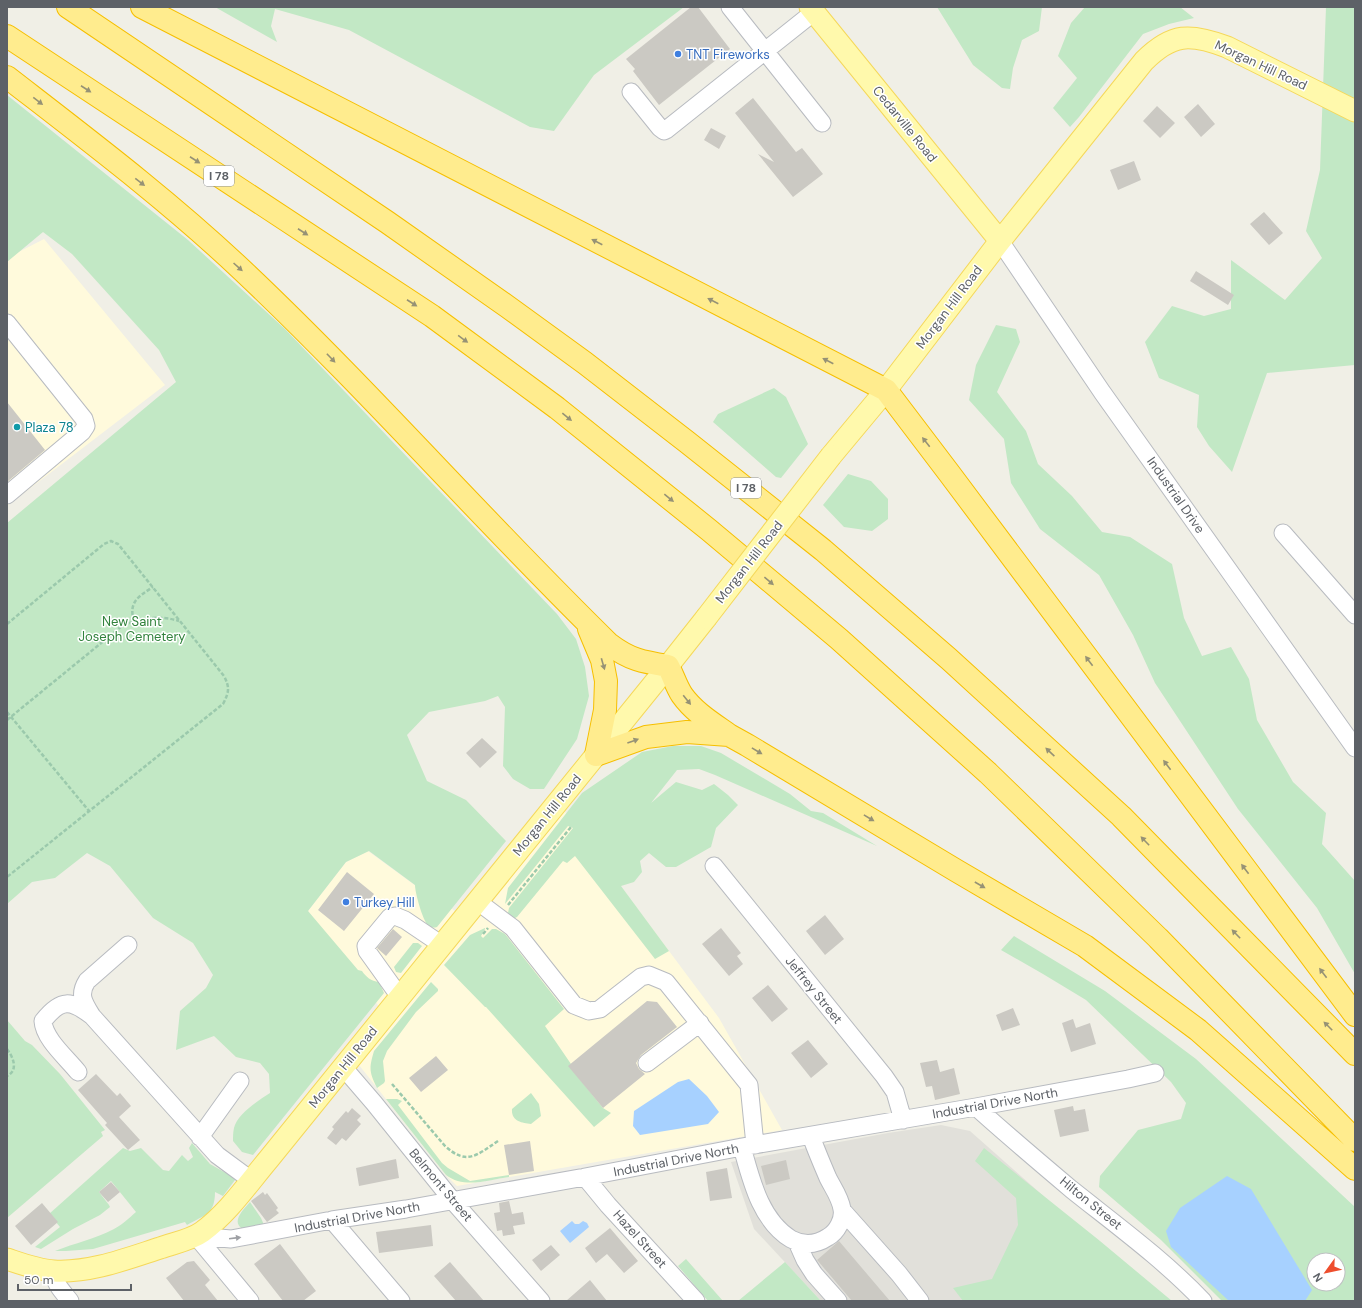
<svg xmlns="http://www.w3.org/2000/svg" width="1362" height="1308" viewBox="0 0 1362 1308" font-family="'DM Sans',sans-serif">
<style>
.commercial{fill:#fffadc}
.industrial{fill:#e1e0da}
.green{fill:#c2e8c5;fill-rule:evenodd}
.water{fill:#a7d1ff}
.building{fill:#cbc9c3}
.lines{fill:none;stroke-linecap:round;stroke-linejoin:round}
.minor-casing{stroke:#b8bbc0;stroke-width:19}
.major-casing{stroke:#f5d85a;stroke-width:23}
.highway-casing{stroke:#f6bf00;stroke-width:24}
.path{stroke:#9bc9ac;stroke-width:2.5;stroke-dasharray:4 2;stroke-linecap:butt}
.minor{stroke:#fff;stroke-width:17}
.major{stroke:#fff9ac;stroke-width:21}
.highway{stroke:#ffec8e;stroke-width:22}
.major-bridge-casing{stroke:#f5d85a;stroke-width:23;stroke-linecap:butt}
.major-bridge{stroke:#fff9ac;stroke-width:21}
.oneway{fill:#969275}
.oneway2{fill:#9ea0a4}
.shop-dot{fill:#3f7fe0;stroke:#fff;stroke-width:1.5}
.culture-dot{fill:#0f9aa8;stroke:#fff;stroke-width:1.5}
.labels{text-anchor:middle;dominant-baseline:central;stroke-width:3;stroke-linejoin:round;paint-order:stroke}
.shield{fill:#fff;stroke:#8e9095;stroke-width:1}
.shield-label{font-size:12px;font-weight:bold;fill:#5d6167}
.shop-label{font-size:13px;fill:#366cbe;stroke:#fff;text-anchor:start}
.street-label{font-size:13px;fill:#5d6167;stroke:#fff}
.culture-label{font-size:13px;fill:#0d838f;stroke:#fff;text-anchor:start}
.park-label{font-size:13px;fill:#31823c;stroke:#fff}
</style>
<rect width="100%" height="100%" fill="#f0efe6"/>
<path class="commercial" d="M44 239 165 385 7 506V258Z
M563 809 719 1018 782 1130 457 1186 446 1175 359 1065 389 1020 308 911 346 862 368 851 420 889 447 905 469 922Z"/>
<path class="industrial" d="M941 1125 970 1131 1090 1237 1041 1301H821L754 1229 731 1162 888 1133Z"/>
<path class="green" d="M215 7H684L594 75 554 131 530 127 349 30 275 9 271 26 277 42Z
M937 7H1042L1039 31 1022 40 1013 68 1010 89 1002 88 973 65Z
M1085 7H1180L1194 18 1169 24 1143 34 1079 117 1070 127 1053 108 1077 78 1058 56 1071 23Z
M1326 7H1355V365L1267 373 1232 472 1209 446 1197 427 1199 395 1159 378 1145 342 1172 306 1204 316 1231 309V260L1285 300 1322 258 1306 231 1320 170Z
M7 95 188 240 285 329 557 614 576 639 585 667 589 696 577 739 544 789H530L513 779 503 766 505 707 498 696 485 701 429 712 407 735 427 781 466 800 506 841 437 927C434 928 431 928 428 925 423 921 415 893 415 885L369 851 346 862 308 911 358 970 362 971C366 977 371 981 379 982L384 993 253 1155 242 1152 233 1141C233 1137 233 1132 234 1128 237 1114 259 1100 270 1093L269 1074 260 1063 236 1057 214 1036 176 1050 180 1011 206 988 213 975 193 943 153 918 110 866 87 853 55 878 32 882 7 904V523L176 382 159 350 72 254 43 232 7 262Z
M996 325 1016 329 1020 342 997 392 1026 431 1038 464 1072 496 1102 532 1130 537 1172 564 1184 618 1202 656 1231 647 1249 679 1257 720 1293 782 1326 813 1322 844 1355 881V974L1317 908 1238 809 1155 683 1133 635 1099 575 1040 529 1011 483 1004 439 969 400 976 365Z
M774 388 786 397 808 444 781 478 776 477 713 422 718 414Z
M848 474 871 481 888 499V519L872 531 844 527 823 505Z
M673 746H701L721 753 790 794 811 811 823 813 877 846 715 775 699 769 677 770 651 803 676 782 702 790 714 784 728 795 738 805 716 828 711 847 676 867H666L649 853 640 861 642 872 634 882 621 886 669 951 655 959 575 856 567 863 563 861 517 917 513 919 508 913 509 908 573 828 568 826 505 904 508 888 582 793 642 752Z
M485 928V929L481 936 483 938 492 929H496L505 934 564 1009 545 1026 571 1064 569 1066 603 1108 611 1113 594 1127 486 1007H485L444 965 470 935Z
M1014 936 1105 991 1196 1059 1355 1207V1301H1222L1161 1240 1099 1187 1100 1176 1138 1130 1181 1119 1186 1103 1171 1082 1086 1000 1043 974 1001 950ZM1314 1260H1338V1284H1314Z
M413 943H418L422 946 401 973 396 972 394 967Z
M431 982 438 989V991L416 1012 387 1051 383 1061 385 1081 384 1083 377 1088C369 1072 369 1068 374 1051Z
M7 1020 25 1041 32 1045 60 1074 105 1130 101 1132 103 1136 7 1218Z
M531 1093 539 1104 541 1116 531 1124C522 1123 511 1121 512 1109Z
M386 1099H397L402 1101 398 1105 442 1163 448 1168 470 1181 509 1175V1177C488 1180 464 1189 446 1175Z
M192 1143 210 1164 233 1177 235 1180 223 1196 215 1192C215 1215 204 1215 187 1225L185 1222 93 1249 66 1251H55C75 1243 95 1239 114 1229 122 1225 129 1218 136 1212L111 1181 99 1192 109 1205 110 1207 100 1215 73 1229 41 1249 35 1247 60 1227 49 1214 123 1148 130 1151 141 1148 163 1170 169 1171 182 1155 188 1161 193 1157 189 1148Z
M984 1148 1100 1241 1172 1301H963L953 1288 992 1279 1018 1225 1016 1198 975 1161Z
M250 1202 261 1218 264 1225 243 1229C230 1222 244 1209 250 1202Z
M686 1259 723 1301H708L678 1266Z
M785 1262 821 1301H738Z"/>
<path class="water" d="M689 1079 707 1096 719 1112 708 1124 640 1135 633 1126 634 1111 678 1082Z
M1227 1176 1251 1189 1312 1290 1305 1301H1229L1171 1247 1166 1231 1180 1208Z
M572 1221 575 1224H579L583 1221 587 1223 589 1227 570 1243 560 1231Z"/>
<path class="building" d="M691 7H698L730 49 659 105 633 71 635 69 626 59Z
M753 98 796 152 802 148 823 174 793 197 758 154 774 162 735 113Z
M1198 104 1215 124 1201 137 1184 117Z
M1157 106 1175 123 1160 138 1143 121Z
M711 128 726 136 719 149 704 140Z
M1134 161 1141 180 1118 190 1110 170Z
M1264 212 1283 233 1269 245 1250 224Z
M1196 271 1234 295 1228 305 1190 281Z
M7 402 45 450 7 482Z
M482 738 497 752 480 768 466 753Z
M347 872 374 894 344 931 318 910Z
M825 915 844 939 825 955 806 931Z
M721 928 741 953 737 956 743 964 729 976 702 944Z
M393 929 402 937 386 956 377 948Z
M768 985 788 1009 772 1022 752 998Z
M647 1001 657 1002 677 1027 641 1055 636 1063 639 1069 645 1074 603 1108 568 1066Z
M1013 1008 1020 1025 1002 1031 996 1015Z
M1073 1019 1076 1028 1090 1023 1096 1044 1071 1052 1062 1023Z
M808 1040 828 1064 811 1078 791 1053Z
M436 1056 448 1070 421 1092 409 1078Z
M937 1060 940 1072 954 1068 960 1094 935 1100 932 1086 926 1087 920 1063Z
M96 1074 117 1096 120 1093 131 1106 119 1117 140 1140 128 1150 105 1125 107 1123 78 1090Z
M1073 1106 1074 1111 1085 1109 1089 1131 1060 1137 1054 1110Z
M352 1108 361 1116 357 1120 361 1124 346 1141 342 1138 336 1145 327 1138 334 1129 332 1127 346 1111 348 1113Z
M530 1141 534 1171 509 1175 504 1145Z
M396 1159 399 1178 359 1186 356 1168Z
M786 1160 790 1179 766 1185 761 1166Z
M727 1168 732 1198 710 1201 706 1172Z
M111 1182 120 1192 108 1202 99 1192Z
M263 1192 265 1195 267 1193 278 1208 276 1210 279 1213 267 1222 251 1201Z
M509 1201 512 1214 523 1212 525 1224 513 1226 515 1234 503 1236 502 1230 497 1231 494 1213 500 1212 499 1203Z
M42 1203 58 1222 31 1245 15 1226Z
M431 1225 433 1246 379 1253 376 1232Z
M610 1228 638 1261 624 1273 607 1254 596 1263 585 1248Z
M839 1241 890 1301H852L818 1261 817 1260Z
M280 1244 316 1291 303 1301H283L254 1264Z
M551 1245 560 1255 541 1271 532 1260Z
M194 1261 210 1280 205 1285 218 1301H184L166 1278 187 1262Z
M450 1262 484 1301H456L434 1276Z
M590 1280 607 1301H566Z"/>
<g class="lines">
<defs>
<path id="minor" d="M730 7 822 123
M631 92 660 128 664 131 666 130 814 12
M1000 241 1102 392 1355 748
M7 323 84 419 86 426 82 432 7 495
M1283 533 1355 615
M714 866 884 1076 895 1092 903 1120
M477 901 513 928 574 1005 589 1011 600 1009 641 977 649 975 666 982 749 1085 755 1145
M128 945 87 981C78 995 84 1003 92 1016L217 1155 251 1180
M400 997 367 951 366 946 390 917 395 916 405 920 442 945
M647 1063 700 1023
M343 1067 374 1103 452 1200 541 1301
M78 1072C67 1058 44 1039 43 1021 61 998 71 1000 92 1016
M976 1107C1007 1135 1039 1162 1071 1189 1116 1225 1163 1259 1203 1301
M200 1137 240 1081
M742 1147C751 1179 760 1220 791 1239 804 1246 816 1245 828 1237 837 1232 844 1219 842 1209 840 1197 833 1188 828 1178 822 1164 816 1150 811 1136
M585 1177 608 1205 696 1301
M842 1210 899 1274 920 1301
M332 1220 401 1301
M196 1236 231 1239 332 1220 406 1209 585 1177 742 1147 976 1107 1128 1079 1155 1073
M196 1236 250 1301
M797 1242 805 1260 814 1274 838 1301
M54 1271C54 1284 63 1292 70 1301"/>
<path id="major" d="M810 7 1000 241
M831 456 886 390 1000 241 1144 61C1172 33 1190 33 1227 47L1355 111
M7 1259C22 1264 38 1270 54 1271 90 1273 126 1259 160 1248 174 1243 191 1240 202 1232 228 1213 247 1185 268 1160L668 666 706 618"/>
<path id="highway" d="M68 7 387 222 508 307 585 363 687 442 823 550 949 659 1121 816 1355 1054
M142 7 886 390 949 473 1355 1015
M7 36 432 316 557 408 709 530 839 639 988 773 1158 938 1355 1140
M7 77C87 139 168 200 242 270 369 390 484 522 609 644 630 660 643 662 668 666 673 675 676 686 682 695 694 712 712 723 729 735
M589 629 602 660 606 681 605 710 596 755
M596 755 646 737 687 732 729 735 747 745 957 871 1085 946 1198 1030 1355 1169"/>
</defs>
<use href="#minor" class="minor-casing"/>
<use href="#major" class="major-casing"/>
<use href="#highway" class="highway-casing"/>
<path class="path" d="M134 621C128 602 139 596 153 587
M7 624 104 544 111 541 118 544 224 676C230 688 229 692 223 704L7 877
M7 712 89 811
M7 720 122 626C140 618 160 615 179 621
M508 905 571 827
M483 934 488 928
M7 1049C13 1057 19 1070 7 1076
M392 1084 445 1146C467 1166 477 1155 498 1141"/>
<use href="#minor" class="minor"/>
<use href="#major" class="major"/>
<use href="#highway" class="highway"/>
<defs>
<path id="major-bridge" d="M706 618 831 456"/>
</defs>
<use href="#major-bridge" class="major-bridge-casing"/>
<use href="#major-bridge" class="major-bridge"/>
</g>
<defs><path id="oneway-solid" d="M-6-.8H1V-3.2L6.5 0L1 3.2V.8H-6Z"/></defs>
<g class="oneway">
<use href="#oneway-solid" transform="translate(86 89) rotate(33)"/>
<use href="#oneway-solid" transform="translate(38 101) rotate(38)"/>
<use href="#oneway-solid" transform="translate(195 160) rotate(33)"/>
<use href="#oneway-solid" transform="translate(140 182) rotate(38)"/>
<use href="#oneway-solid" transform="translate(303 232) rotate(33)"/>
<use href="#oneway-solid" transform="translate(597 242) rotate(-153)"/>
<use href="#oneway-solid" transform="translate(238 267) rotate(42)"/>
<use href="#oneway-solid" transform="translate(713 301) rotate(-153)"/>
<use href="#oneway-solid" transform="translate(412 303) rotate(33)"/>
<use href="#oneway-solid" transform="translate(463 339) rotate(36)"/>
<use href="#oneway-solid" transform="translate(331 358) rotate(46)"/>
<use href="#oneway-solid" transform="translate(828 361) rotate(-153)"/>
<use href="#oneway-solid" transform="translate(567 417) rotate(39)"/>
<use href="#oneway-solid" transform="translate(926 442) rotate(-128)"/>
<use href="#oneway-solid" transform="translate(669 498) rotate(39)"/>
<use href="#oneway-solid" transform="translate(769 581) rotate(40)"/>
<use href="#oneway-solid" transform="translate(1089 661) rotate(-127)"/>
<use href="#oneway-solid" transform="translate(603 664) rotate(74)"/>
<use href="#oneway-solid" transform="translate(687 700) rotate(51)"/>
<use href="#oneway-solid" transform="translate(633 741) rotate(-20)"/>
<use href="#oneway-solid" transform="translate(757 751) rotate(31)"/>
<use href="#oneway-solid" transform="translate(1050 752) rotate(-137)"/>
<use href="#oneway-solid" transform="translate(1167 765) rotate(-127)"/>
<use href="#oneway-solid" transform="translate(869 818) rotate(31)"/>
<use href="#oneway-solid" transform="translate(1145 841) rotate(-134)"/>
<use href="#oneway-solid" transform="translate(1245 869) rotate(-127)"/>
<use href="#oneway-solid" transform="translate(980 885) rotate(30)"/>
<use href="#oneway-solid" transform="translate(1236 934) rotate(-134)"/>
<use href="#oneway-solid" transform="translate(1323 973) rotate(-127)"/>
<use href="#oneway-solid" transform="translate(1328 1026) rotate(-135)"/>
</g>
<use class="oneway2" href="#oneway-solid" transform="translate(235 1238) rotate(-7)"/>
<g class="shop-dot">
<circle cx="678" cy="54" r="4"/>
<circle cx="346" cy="902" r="4"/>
</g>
<circle class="culture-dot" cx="17" cy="427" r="4"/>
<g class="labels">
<g class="shield">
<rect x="204" y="166" width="30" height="20" rx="3"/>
<rect x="731" y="478" width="30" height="20" rx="3"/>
</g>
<g class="shield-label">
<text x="219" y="176">I 78</text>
<text x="746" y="488">I 78</text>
</g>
<g class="shop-label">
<text x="686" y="54">TNT Fireworks</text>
<text x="354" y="902">Turkey Hill</text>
</g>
<g class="street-label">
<text transform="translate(1261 65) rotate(25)">Morgan Hill Road</text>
<text transform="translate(905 124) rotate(51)">Cedarville Road</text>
<text transform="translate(949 307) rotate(-53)">Morgan Hill Road</text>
<text transform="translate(1176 495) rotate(55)">Industrial Drive</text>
<text transform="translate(749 562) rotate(-52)">Morgan Hill Road</text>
<text transform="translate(547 815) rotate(-51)">Morgan Hill Road</text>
<text transform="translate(814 990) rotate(51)">Jeffrey Street</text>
<text transform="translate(343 1067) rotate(-51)">Morgan Hill Road</text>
<text transform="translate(995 1103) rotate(-10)">Industrial Drive North</text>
<text transform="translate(676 1160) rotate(-11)">Industrial Drive North</text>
<text transform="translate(441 1185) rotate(50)">Belmont Street</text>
<text transform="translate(1091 1203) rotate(39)">Hilton Street</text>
<text transform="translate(357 1217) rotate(-10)">Industrial Drive North</text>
<text transform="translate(640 1239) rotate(48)">Hazel Street</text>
</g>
<g class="culture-label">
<text x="25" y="427">Plaza 78</text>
</g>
<g class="park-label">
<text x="132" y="621">New Saint<tspan x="132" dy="15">Joseph Cemetery</tspan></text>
</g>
</g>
<rect width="1362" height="1308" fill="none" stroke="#5d6167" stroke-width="16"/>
<g transform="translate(1326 1272) rotate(237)"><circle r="19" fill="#ffffff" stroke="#bec0c2"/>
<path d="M0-3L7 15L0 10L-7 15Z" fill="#ee4e2e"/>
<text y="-6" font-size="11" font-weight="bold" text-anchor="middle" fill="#5d6167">N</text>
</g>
<path d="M18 1284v6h113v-6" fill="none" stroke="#5d6167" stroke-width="2"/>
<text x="24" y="1284" font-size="12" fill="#5d6167" stroke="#ffffff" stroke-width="3" paint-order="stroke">50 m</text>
</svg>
